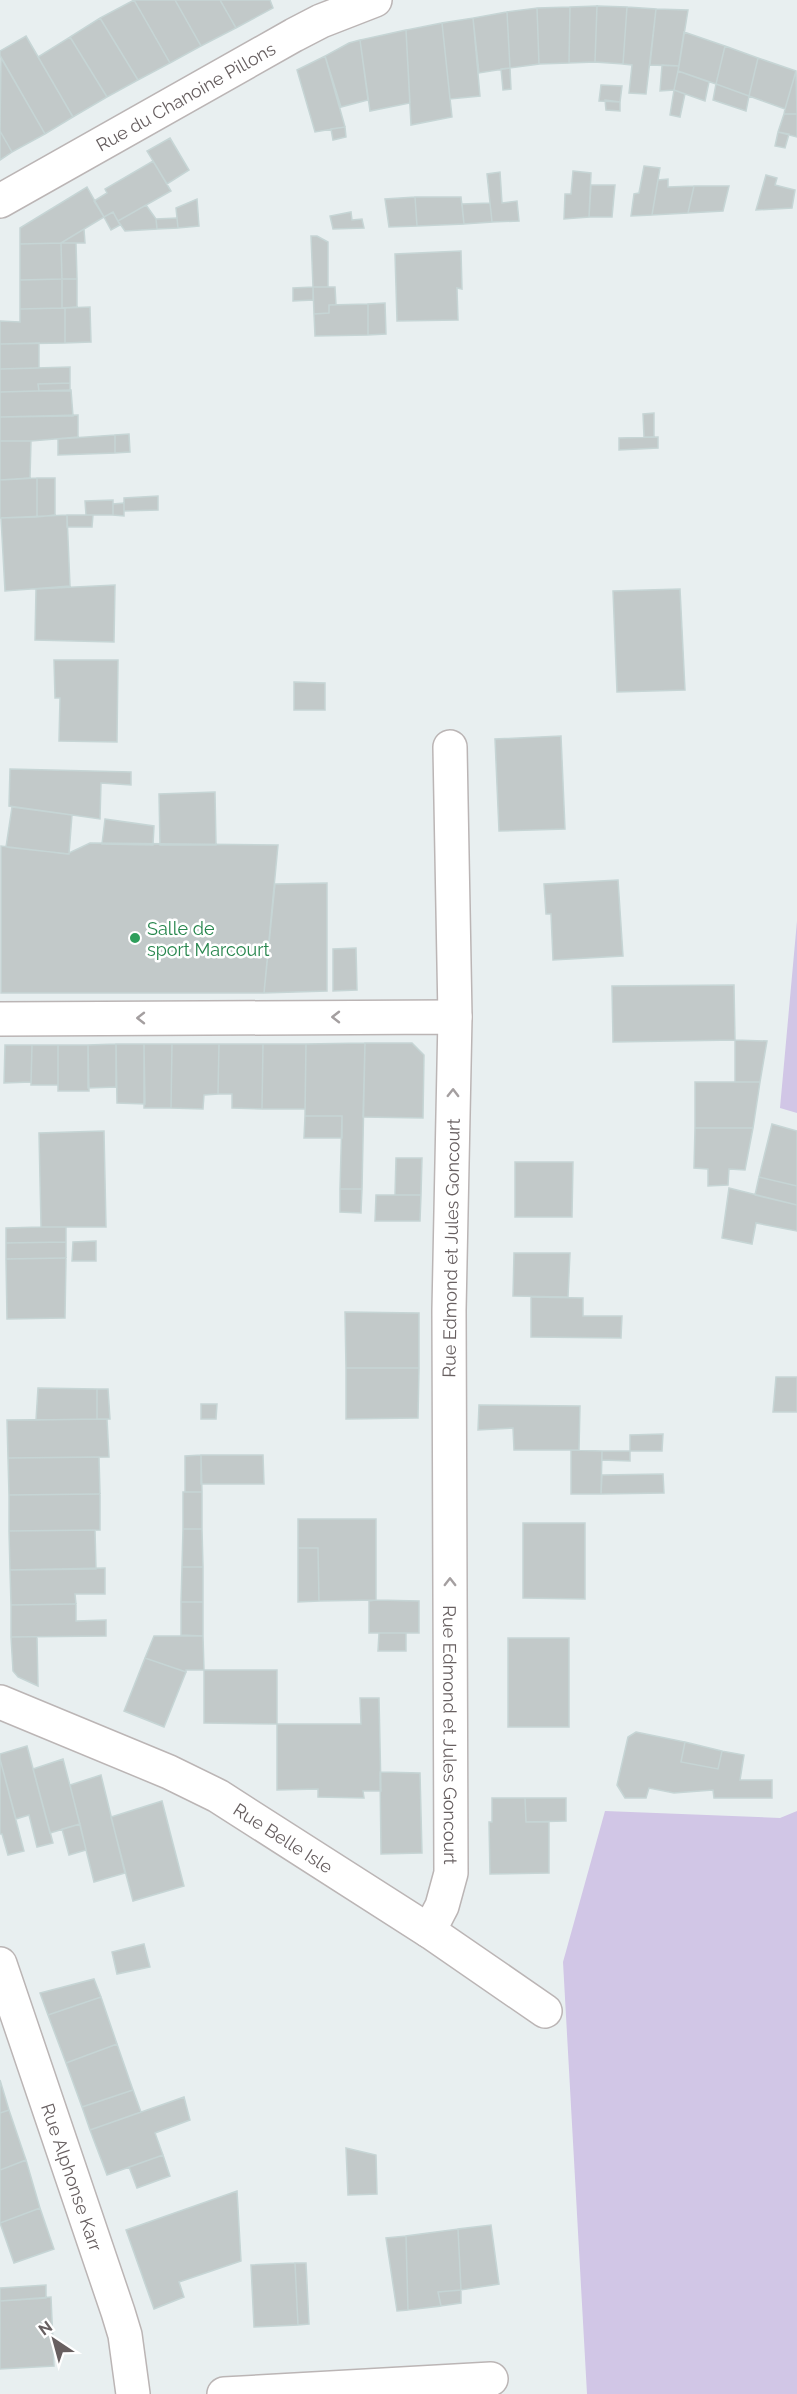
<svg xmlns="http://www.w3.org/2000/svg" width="797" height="2394" viewBox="0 0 797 2394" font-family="Raleway,sans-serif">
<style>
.green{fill:#d1c6e6}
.building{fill:#c2c9c9;stroke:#c6d5d5;stroke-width:1.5}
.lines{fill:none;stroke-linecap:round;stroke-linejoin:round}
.minor-casing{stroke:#bbb5b5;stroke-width:36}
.minor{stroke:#fff;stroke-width:33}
.oneway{stroke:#a49fa0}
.leisure-dot{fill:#2e9e5b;stroke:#fff;stroke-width:2}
.labels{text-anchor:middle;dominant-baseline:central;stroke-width:5;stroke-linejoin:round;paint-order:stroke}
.street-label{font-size:18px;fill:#675f60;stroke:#fff}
.leisure-label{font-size:18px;fill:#27864d;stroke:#fff;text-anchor:start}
</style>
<rect width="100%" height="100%" fill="#e8eff0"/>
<path class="green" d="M797 921V1113L780 1108Z
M605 1811 780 1818 797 1811V2394H587L563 1962Z"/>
<path class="building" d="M134 0H175L201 46 170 63Z
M134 0 170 63 138 80 100 18Z
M175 0H220L236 28 201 46Z
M220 0H270L273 8 236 28Z
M597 6 595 62 569 63 570 7Z
M597 6 627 7 623 64 595 62Z
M570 7 569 63 539 64 537 8Z
M627 7 656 9 646 94 629 93 632 65 623 64Z
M537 8 539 64 510 68 507 12Z
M656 9 688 10 679 66 650 65Z
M507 12 510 68 479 73 473 18Z
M100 18 138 80 107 97 70 37Z
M473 18 480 96 450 99 442 23Z
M442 23 452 117 411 125 406 30Z
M406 30 410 103 370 111 360 40Z
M684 32 725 46 716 84 678 71Z
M26 36 73 117 45 134 0 56V51Z
M70 37 107 97 73 117 38 57Z
M360 40 368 100 341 107 325 56 349 43Z
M725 46 758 58 749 96 716 84Z
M325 56 345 127 315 132 297 70Z
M1 57 45 134 12 152 0 131Z
M758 58 796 71 785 109 749 96Z
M662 65 679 66 674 90 660 91Z
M510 68 511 89 503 90 501 69Z
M678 71 709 82 705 101 674 90Z
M796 71 797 114H784L785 109Z
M716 84 749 96 746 111 713 100Z
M601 85 622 86 620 102 599 101Z
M674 90 685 94 680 117 670 115Z
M605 100 620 102V111L606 110Z
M784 114H797V137L778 132Z
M345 127 346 137 333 140 331 129Z
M0 131 12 152 0 160Z
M778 132 789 134 785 148 775 146Z
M170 138 189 170 167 184 147 151Z
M153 161 171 191 118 221 113 212 104 217 94 201 107 193 105 189Z
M644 166 660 168 652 215 631 216 634 194 639 193Z
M573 171 591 173 589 217 564 219 565 194H571Z
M500 172 502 203 517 201 519 221 492 222 487 174Z
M766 175 777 178 775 185 795 190 792 208 756 210Z
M668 179V187L694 186 688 213 652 215 658 180Z
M591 185H615L612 217H589Z
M694 186H729L723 211 688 213Z
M87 187 104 217 61 243 20 244V228Z
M415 197H461L464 224 417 226Z
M415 197 417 226 389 227 385 199Z
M197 199 199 226 178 228 176 208Z
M490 203 492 222 464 224 462 204Z
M146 205 156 219 157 229 125 231 118 221Z
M113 212 120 225 111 230 104 217Z
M351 212 352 220 362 219 364 228 333 229 330 216Z
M177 218 178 228 157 229 156 219Z
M84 229 85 243H61Z
M311 236H317L328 242V287H313Z
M61 243H76L77 279H62Z
M61 243 62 279 20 280V244Z
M461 251 462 289 457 288 458 320 397 321 395 254Z
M62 279V308L20 309V280Z
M62 279H77V307L62 308Z
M313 287H335L336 305H329V313L314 314Z
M313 287V300L293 301V288Z
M385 303 386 334 368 335V304Z
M368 304V335L315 336 314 314 329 313V305Z
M90 307 91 342 65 343V308Z
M65 308V343L0 344V321L20 322V309Z
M39 343V368L0 369V344Z
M70 367V383L38 384 39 391 0 392V369Z
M70 383V391H39L38 384Z
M71 390 73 416 0 417V392Z
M654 413V437H644L643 414Z
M78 415V437L31 441H0V417Z
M129 434 130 452 115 453V435Z
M115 435V453L58 455V439Z
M658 437V448L619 450V438Z
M0 441H31L30 478 0 480Z
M37 478H55V515L37 517Z
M37 478V517L0 518V480Z
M158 496V510L124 511V498Z
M113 500V515H86L85 501Z
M124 503V516L113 515V504Z
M67 515 70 586 5 591 1 518Z
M67 515H93L92 527H67Z
M115 585 114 642 35 640 36 589Z
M680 589 685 690 617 692 613 591Z
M54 660H118L117 742 59 741 60 698H55Z
M294 682 325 683V710H294Z
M561 736 565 829 499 831 495 739Z
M10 769 131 772V785L101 783 100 819 9 806Z
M215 792 216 845H160L159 794Z
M12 807 72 815 69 854 6 847Z
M105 819 154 826 153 845 102 844Z
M90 843 278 845 264 993H1V846L67 854Z
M618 880 623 956 553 960 551 914H546L544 884Z
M327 883V991L264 993 275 884Z
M356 948 357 990 333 991V949Z
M734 985 735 1040 613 1042 612 986Z
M735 1040 767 1041 760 1082H735Z
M365 1043H412L424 1055 423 1118 363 1117Z
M365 1043 362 1189H340L342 1116H305L306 1044Z
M116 1044H144L145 1104 117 1103Z
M116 1044V1087L88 1088V1045Z
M144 1044H172L171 1108H144Z
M172 1044H219L218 1094 204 1095 203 1109 171 1108Z
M219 1044H263L262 1109 232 1108V1094H218Z
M263 1044H306L305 1109H262Z
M5 1045H32L31 1082 4 1083Z
M32 1045H58V1085H31Z
M58 1045H88L89 1091H58Z
M695 1082H760L753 1128H695Z
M305 1116H342V1138H304Z
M772 1124 797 1131V1186L759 1177Z
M695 1128H753L745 1170 729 1169 728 1185 708 1186V1169L694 1168Z
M104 1131 106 1227H41L39 1133Z
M396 1158H422L421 1195H395Z
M515 1162H573L572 1217H515Z
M759 1177 797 1186V1205L755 1195Z
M729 1188 797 1205V1231L756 1223 752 1244 722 1238Z
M340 1189H362L361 1213 340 1212Z
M376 1195H421L420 1221H375Z
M41 1227H66V1242L6 1243V1228Z
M96 1241V1261H72L73 1242Z
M66 1242V1258L6 1259V1243Z
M514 1253H570L568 1297 513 1296Z
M66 1258 65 1318 7 1319 6 1259Z
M531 1297 583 1298V1316H622L621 1338 531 1337Z
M345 1312 419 1313V1368H346Z
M346 1368H419L418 1418 346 1419Z
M776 1377H797V1412H773Z
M38 1388 97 1389V1419L36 1420Z
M97 1389H108L110 1419H97Z
M201 1404H217L216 1419H201Z
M479 1405 580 1406 579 1450H514L513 1428 478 1430Z
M107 1419 109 1457 8 1458 7 1420Z
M663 1434 662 1451H630V1435Z
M571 1450 602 1451 601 1494H571Z
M602 1451H630V1461L602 1460Z
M201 1455H263L264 1484H201Z
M201 1455 202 1492H185V1456Z
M99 1457 100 1494 9 1495 8 1458Z
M663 1474 664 1493 601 1494 602 1475Z
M183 1492H202V1529H183Z
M100 1494V1530L9 1531V1495Z
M298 1519H376V1600L319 1601 318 1548H298Z
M523 1523H585V1599L523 1598Z
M183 1529H202L203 1567H182Z
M95 1530 96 1569 10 1570 9 1531Z
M298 1548H318L319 1601 298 1602Z
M182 1567H203V1602H181Z
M105 1568V1594H75L76 1604 11 1605 10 1570Z
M376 1600 419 1601V1633H369V1601Z
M181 1602H203V1636L181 1635Z
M76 1604V1621L106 1620V1636L11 1637V1605Z
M379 1633H406V1651H378Z
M154 1636H203L204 1670H186V1672L145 1658Z
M11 1637H37L38 1686 18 1677 13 1671Z
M508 1638H569V1727H508Z
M145 1658 186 1672 164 1727 124 1711Z
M204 1670H277V1724L204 1723Z
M360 1698H379L381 1791H363L364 1798 318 1797V1789L277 1790V1724H361Z
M636 1732 685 1742 681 1762 718 1769 722 1751 744 1755 740 1780H772V1798H714L713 1790 674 1793 649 1788 646 1798H625L617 1785 628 1737Z
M685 1742 722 1751 718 1769 681 1762Z
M27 1746 53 1843 37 1847 29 1815 16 1819 0 1759V1754Z
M0 1759 24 1851 8 1855 2 1834H0Z
M63 1759 80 1824 50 1833 33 1769Z
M380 1772 420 1773 422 1853 381 1854Z
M101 1775 125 1873 94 1882 70 1785Z
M492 1798H525L526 1822H549V1873L490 1874 489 1822H492Z
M525 1798H566V1821L526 1822Z
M162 1801 184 1886 133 1901 111 1817Z
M80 1824 86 1850 69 1855 62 1829Z
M144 1944 150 1967 117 1974 112 1952Z
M94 1979 101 1997 48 2015 40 1993Z
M101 1997 117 2044 66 2063 48 2015Z
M117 2044 133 2090 82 2107 66 2063Z
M0 2080 9 2110 0 2113Z
M133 2090 141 2112 90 2130 82 2107Z
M184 2097 190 2120 155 2133 163 2155 107 2175 90 2130Z
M9 2110 26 2160 0 2170V2113Z
M346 2148 376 2155 377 2194 348 2195Z
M163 2155 170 2176 137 2188 129 2167Z
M26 2160 40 2208 0 2223V2170Z
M237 2191 241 2261 179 2282 184 2297 154 2309 126 2230Z
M40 2208 54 2249 14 2263 0 2223Z
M491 2225 499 2284 461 2290 458 2229Z
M458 2229 461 2290 438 2292 441 2306 408 2310 406 2236Z
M406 2236 408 2310 397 2311 386 2238Z
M295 2263H306L309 2324 298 2325Z
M295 2263 298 2325 254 2327 251 2265Z
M46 2285V2298L0 2301V2288Z
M461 2290V2303L441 2306 438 2292Z
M51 2297 54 2366 0 2369V2301Z"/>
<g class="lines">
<defs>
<g id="minor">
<path id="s1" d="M0 201 294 35 321 21 375 0"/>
<path d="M450 747 455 1017"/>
<path id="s2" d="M0 1019 455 1017 449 1310 451 1873 442 1906 429 1931"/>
<path id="s3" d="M0 1702 169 1772 218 1796 429 1931 545 2011"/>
<path id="s4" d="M0 1964 118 2312 125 2335 133 2394"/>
<path d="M224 2394 491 2379"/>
</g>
</defs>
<use href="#minor" class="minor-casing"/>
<use href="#minor" class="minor"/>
</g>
<defs><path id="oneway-chevron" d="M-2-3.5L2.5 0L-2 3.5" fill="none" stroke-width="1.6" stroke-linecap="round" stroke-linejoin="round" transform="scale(1.5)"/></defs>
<g class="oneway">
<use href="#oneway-chevron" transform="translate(336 1017) rotate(180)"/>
<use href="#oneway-chevron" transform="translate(141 1018) rotate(180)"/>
<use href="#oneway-chevron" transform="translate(453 1093) rotate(-89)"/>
<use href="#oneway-chevron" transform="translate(450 1582) rotate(-90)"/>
</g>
<circle class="leisure-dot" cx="135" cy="938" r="6"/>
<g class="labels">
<g class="street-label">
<text stroke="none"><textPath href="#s1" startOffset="213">Rue du Chanoine Pillons</textPath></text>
<text transform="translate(451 1248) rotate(-89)">Rue Edmond et Jules Goncourt</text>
<text stroke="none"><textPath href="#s2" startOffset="1173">Rue Edmond et Jules Goncourt</textPath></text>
<text stroke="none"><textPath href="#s3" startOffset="315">Rue Belle Isle</textPath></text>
<text stroke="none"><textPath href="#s4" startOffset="225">Rue Alphonse Karr</textPath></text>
</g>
<g class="leisure-label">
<text x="147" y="928">Salle de<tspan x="147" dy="21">sport Marcourt</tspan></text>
</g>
</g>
<g transform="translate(54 2340) rotate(324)" stroke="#ffffff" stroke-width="4.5" paint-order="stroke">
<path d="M0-4.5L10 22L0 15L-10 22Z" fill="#675f60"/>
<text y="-9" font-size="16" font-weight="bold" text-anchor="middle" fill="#675f60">N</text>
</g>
</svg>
